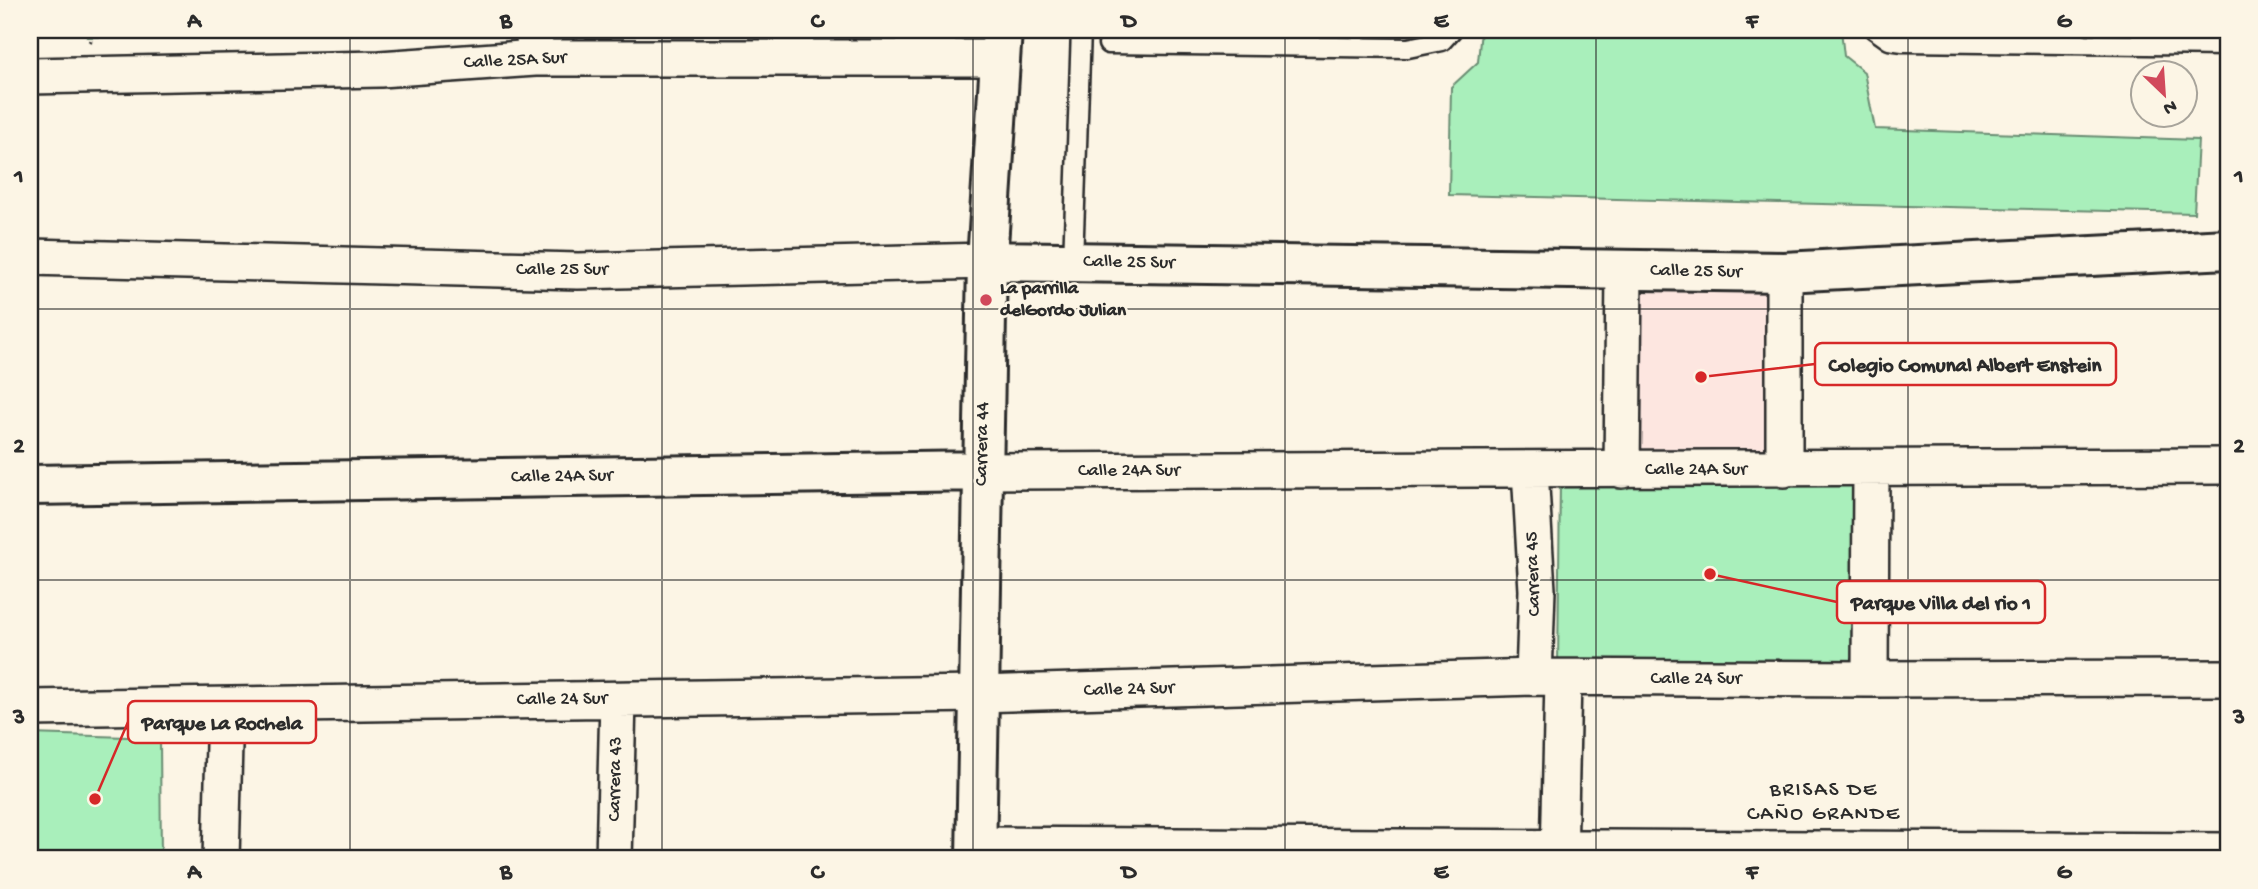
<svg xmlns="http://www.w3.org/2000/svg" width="2258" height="889" viewBox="0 0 2258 889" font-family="'Gochi Hand',sans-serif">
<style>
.built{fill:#fde6e0}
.green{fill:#a9efbb;stroke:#6a8d73;stroke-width:2}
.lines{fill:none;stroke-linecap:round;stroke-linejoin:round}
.service-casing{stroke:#2b2b2b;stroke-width:23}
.minor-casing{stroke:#2b2b2b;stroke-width:40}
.tertiary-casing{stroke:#2b2b2b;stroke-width:44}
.path{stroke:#2b2b2b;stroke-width:4.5;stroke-dasharray:2 5;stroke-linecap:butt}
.service{stroke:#fcf5e5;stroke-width:18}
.minor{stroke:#fcf5e5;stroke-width:35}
.tertiary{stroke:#fcf5e5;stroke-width:38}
.grid{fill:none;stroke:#2b2b2b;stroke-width:2;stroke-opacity:0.55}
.poi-dot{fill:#d1495b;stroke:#fcf5e5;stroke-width:2.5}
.labels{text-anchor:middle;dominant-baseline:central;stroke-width:5;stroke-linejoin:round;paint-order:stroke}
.street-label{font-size:19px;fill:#2b2b2b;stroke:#fcf5e5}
.poi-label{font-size:19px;font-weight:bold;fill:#2b2b2b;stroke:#fcf5e5;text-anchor:start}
.neighbourhood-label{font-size:21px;letter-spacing:2px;fill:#2b2b2b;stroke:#fcf5e5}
.leader{fill:none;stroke:#d62828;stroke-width:2.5}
.callout-dot{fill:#d62828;stroke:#fcf5e5;stroke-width:2.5}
.callout{fill:#fcf5e5;stroke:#d62828;stroke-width:2.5}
.callout-label{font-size:21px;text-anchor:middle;font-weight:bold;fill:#2b2b2b}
.neatline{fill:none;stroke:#2b2b2b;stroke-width:2.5}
.grid-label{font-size:23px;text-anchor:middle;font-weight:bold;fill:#2b2b2b}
</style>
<rect width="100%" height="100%" fill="#fcf5e5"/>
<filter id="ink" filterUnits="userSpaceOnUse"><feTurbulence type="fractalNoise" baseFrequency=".0143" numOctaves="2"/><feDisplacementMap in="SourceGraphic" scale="14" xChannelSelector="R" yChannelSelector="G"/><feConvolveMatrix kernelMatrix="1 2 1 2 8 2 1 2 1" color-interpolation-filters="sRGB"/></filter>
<g filter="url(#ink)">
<path class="built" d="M1773 287 1777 463H1625L1630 292Z"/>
<path class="green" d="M89 30H379V32L87 37Z
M1481 30H1841L1844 56 1864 72 1875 129 2198 140 2194 213 1449 195 1451 87 1478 62Z
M1864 479 1857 668H1558L1560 480Z
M30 734 160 738 161 859H30Z"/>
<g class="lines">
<defs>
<path id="service" d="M1875 30 1889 40 1903 42 2228 46
M1108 44 1408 48 1442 41 1452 30
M1073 262 1081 30"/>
<path id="minor" d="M534 30 535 58
M30 76 380 69 535 58H1001
M30 257 578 271 987 261
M1784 272V469
M1530 470 1537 590 1534 677
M1622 470 1624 271
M983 471 2228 466
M1870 679 1871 469
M30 708 979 694 1534 677 1870 679 2228 678
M976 845 2228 851
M221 859 225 706
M614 859 618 700
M1559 859 1563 679"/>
<path id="tertiary" d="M987 261 1784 272 2228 249
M30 485 983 471
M976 859 987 261 1002 30"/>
</defs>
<use href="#service" class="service-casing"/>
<use href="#minor" class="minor-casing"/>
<use href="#tertiary" class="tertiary-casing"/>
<path class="path" d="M90 42 94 30"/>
<use href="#service" class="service"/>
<use href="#minor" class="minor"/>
<use href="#tertiary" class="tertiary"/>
</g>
</g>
<path class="grid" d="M350 30V859M662 30V859M973 30V859M1285 30V859M1596 30V859M1908 30V859M30 309H2228M30 580H2228"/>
<circle class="poi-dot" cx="986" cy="300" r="7"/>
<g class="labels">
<g class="street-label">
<text transform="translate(515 61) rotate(-3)">Calle 25A Sur</text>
<text transform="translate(1129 263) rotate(1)">Calle 25 Sur</text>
<text x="562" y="270">Calle 25 Sur</text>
<text transform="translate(1696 272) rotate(1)">Calle 25 Sur</text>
<text transform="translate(983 444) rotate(-89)">Carrera 44</text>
<text x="1696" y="470">Calle 24A Sur</text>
<text x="1129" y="471">Calle 24A Sur</text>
<text transform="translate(562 477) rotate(-1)">Calle 24A Sur</text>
<text transform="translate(1534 574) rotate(-92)">Carrera 45</text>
<text x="1696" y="679">Calle 24 Sur</text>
<text transform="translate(1129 690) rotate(-2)">Calle 24 Sur</text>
<text transform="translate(562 700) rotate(-1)">Calle 24 Sur</text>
<text transform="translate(616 779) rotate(-89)">Carrera 43</text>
</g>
<g class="poi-label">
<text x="1000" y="289">La parrilla<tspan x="1000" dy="22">delGordo Julian</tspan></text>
</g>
<g class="neighbourhood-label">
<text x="1824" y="791">BRISAS DE<tspan x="1824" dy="24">CAÑO GRANDE</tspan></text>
</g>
</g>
<path class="leader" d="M1701 377L1815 364M1710 574L1837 602M95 799L128 722"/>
<g class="callout-dot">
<circle cx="1701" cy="377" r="7"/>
<circle cx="1710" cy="574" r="7"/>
<circle cx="95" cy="799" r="7"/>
</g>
<g class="callout">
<rect x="1815" y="343" width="301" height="42" rx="7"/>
<rect x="1837" y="581" width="208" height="42" rx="7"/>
<rect x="128" y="701" width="188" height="42" rx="7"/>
</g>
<g class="callout-label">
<text x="1965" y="371">Colegio Comunal Albert Enstein</text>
<text x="1941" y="609">Parque Villa del rio 1</text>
<text x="222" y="729">Parque La Rochela</text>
</g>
<rect width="2258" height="889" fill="none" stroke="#fcf5e5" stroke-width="77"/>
<g transform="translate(2164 94) rotate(155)"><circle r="33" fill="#fcf5e5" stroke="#a8a49b" stroke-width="2"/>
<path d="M0-5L12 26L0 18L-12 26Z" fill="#d1495b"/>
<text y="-10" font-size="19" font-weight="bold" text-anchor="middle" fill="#2b2b2b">N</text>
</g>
<rect x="38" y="38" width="2182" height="812" class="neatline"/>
<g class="grid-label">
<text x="194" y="27">A</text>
<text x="506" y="27">B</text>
<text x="817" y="27">C</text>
<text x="1129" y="27">D</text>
<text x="1441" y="27">E</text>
<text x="1752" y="27">F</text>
<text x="2064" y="27">G</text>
<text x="19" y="182">1</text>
<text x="2239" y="182">1</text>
<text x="19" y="452">2</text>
<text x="2239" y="452">2</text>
<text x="19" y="723">3</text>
<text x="2239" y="723">3</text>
<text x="194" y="878">A</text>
<text x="506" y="878">B</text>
<text x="817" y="878">C</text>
<text x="1129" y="878">D</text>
<text x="1441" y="878">E</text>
<text x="1752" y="878">F</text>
<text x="2064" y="878">G</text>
</g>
</svg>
